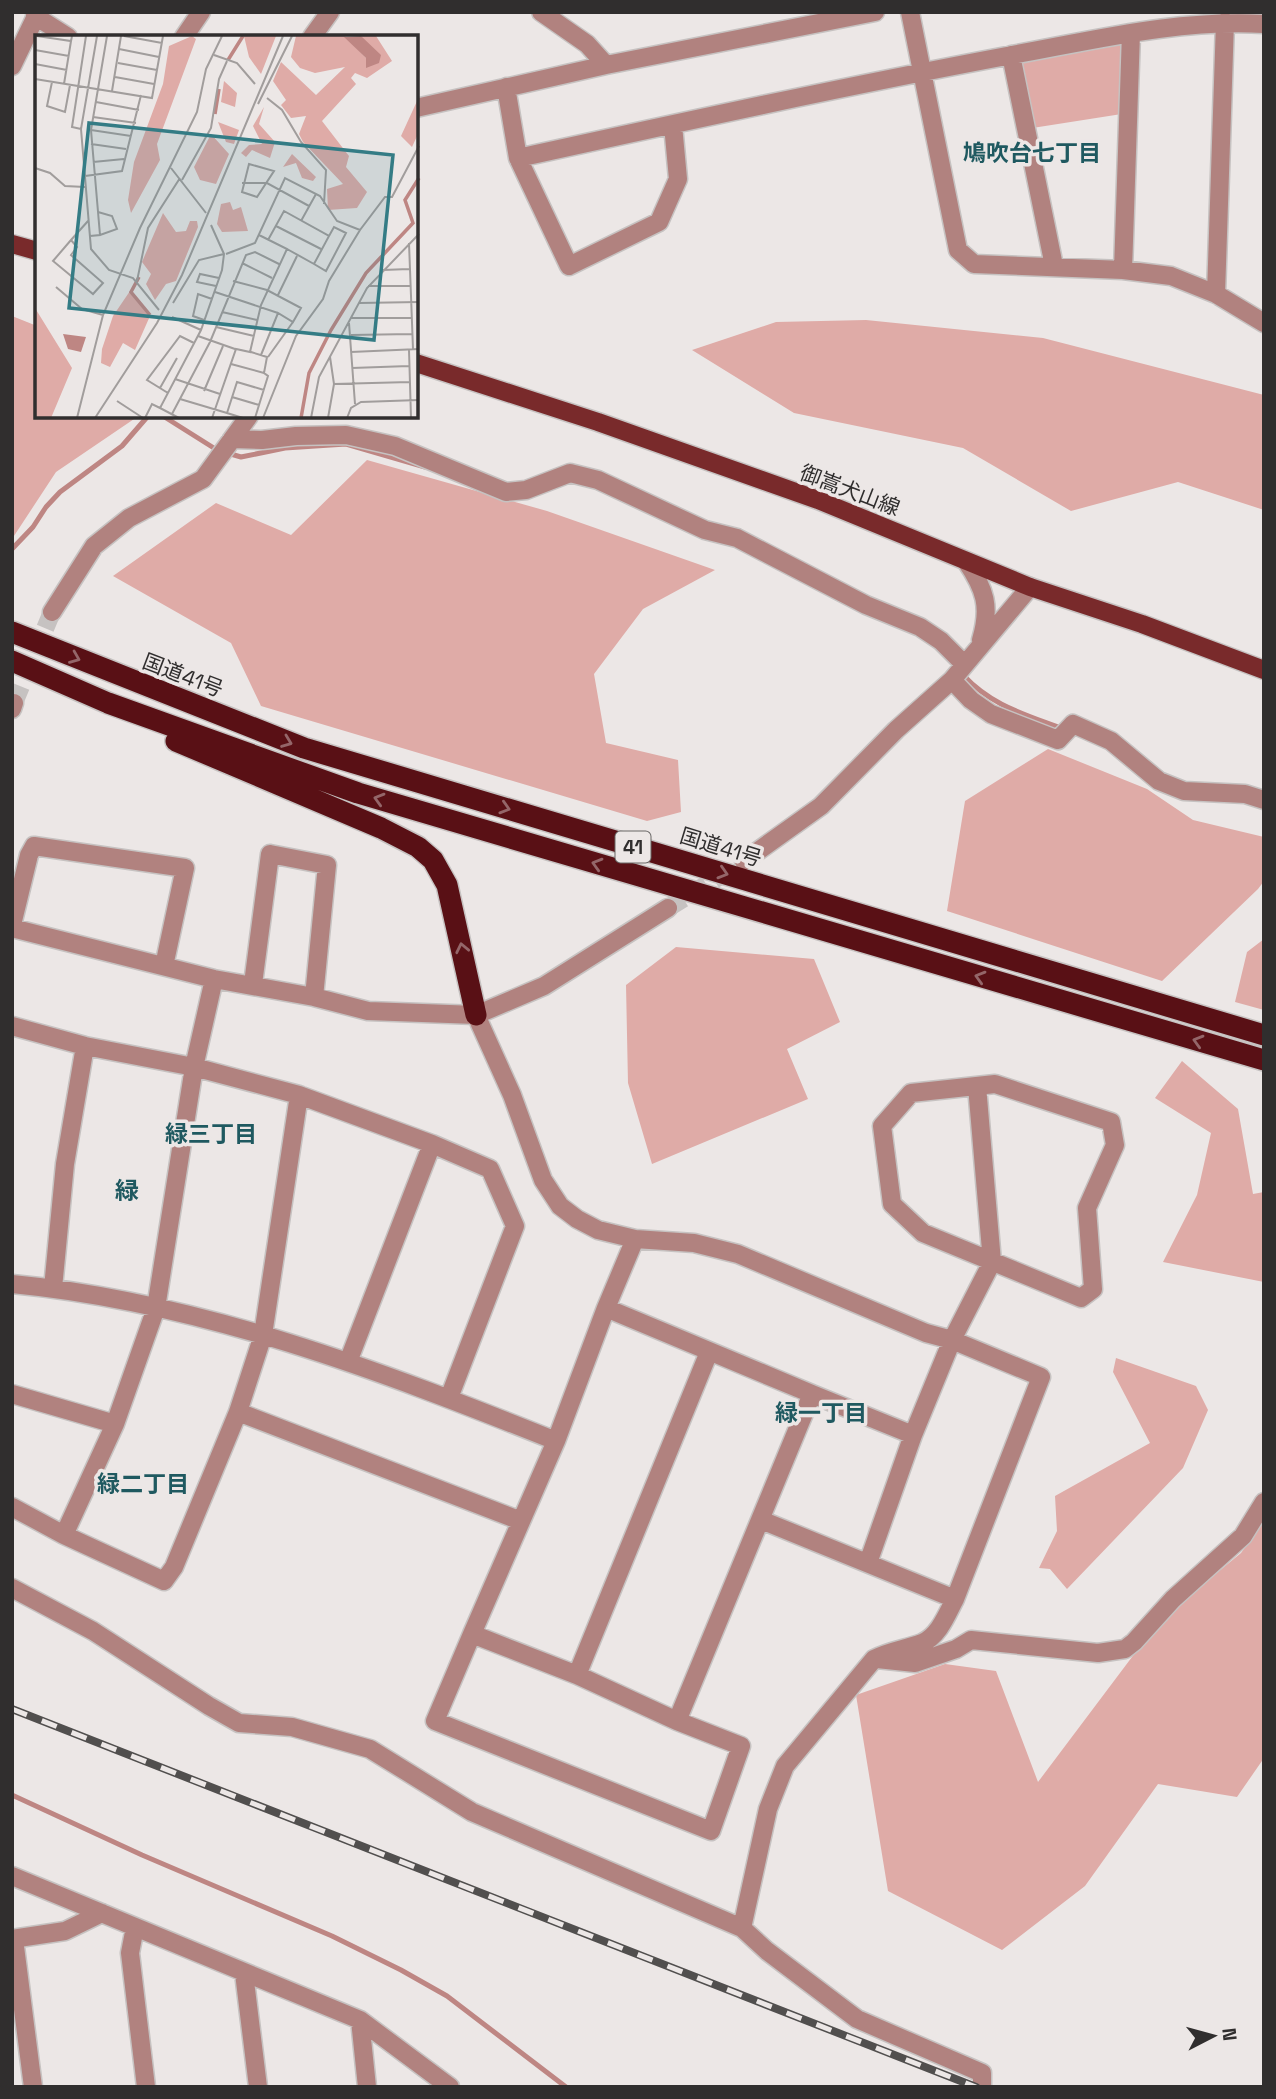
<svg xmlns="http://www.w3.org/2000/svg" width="1276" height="2099" viewBox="0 0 1276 2099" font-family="'Space Grotesk','Noto Sans JP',sans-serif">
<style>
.green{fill:#dfaba7}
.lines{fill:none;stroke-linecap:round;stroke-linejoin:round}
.stream{stroke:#be8683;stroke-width:5}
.minor-tunnel{stroke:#c6c2c1;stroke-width:18;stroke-dasharray:18 9;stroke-linecap:butt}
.minor-casing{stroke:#c6c2c1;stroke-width:21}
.major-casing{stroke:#c6c2c1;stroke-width:21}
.highway-casing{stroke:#c6c2c1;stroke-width:24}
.minor{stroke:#b1827f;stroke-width:18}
.major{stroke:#792a2b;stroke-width:18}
.highway{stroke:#591015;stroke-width:21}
.rail-casing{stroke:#514f4e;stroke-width:8}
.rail{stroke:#ece7e6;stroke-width:5;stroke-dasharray:16;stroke-linecap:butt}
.oneway{stroke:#946669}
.labels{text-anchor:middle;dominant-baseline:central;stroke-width:7;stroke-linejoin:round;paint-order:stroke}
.shield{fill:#ece7e6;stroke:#686665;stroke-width:2}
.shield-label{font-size:19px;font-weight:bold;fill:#302e2e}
.street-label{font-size:21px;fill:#302e2e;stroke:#ece7e6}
.neighbourhood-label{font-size:23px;font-weight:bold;fill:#1f5960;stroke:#ece7e6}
.quarter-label{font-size:24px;font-weight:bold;fill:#1f5960;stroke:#ece7e6}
.inset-river{fill:none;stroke:#be8683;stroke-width:3.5}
.inset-road{fill:none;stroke:#a19d9c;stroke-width:2}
.view{fill:#347c85;fill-opacity:0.15;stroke:#347c85;stroke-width:3.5}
.inset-edge{fill:none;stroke:#302e2e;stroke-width:3.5}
</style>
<rect width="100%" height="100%" fill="#ece7e6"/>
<path class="green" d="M1131 33 1128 113 1026 129 1011 55Z
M12 316 37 326V416L137 417 56 472 12 539Z
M866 320 1043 338 1264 395V510L1178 482 1071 511 963 448 794 413 692 350 776 322Z
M367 460 547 511 715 570 643 609 594 674 606 743 678 760 681 812 647 821 261 706 231 643 113 576 216 503 291 535Z
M1048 749 1147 789 1193 820 1264 837V881L1258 889 1162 981 947 911 965 801Z
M1264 939V1010L1235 1002 1247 952Z
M676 947 814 959 840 1022 787 1049 808 1099 652 1164 628 1083 626 985Z
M1182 1061 1238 1109 1253 1194 1264 1192V1282L1163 1262 1197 1195 1211 1133 1155 1098Z
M1116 1358 1196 1386 1208 1410 1183 1468 1067 1589 1050 1569 1039 1568 1057 1531 1055 1496 1150 1443 1113 1372Z
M1264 1521V1758L1237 1797 1158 1784 1085 1886 1002 1950 888 1891 856 1695 945 1664 996 1671 1038 1782 1135 1653 1173 1609 1241 1553Z"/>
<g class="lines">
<path class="stream" d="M163 416 217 450 241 457 285 448 346 444 425 467
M12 549 33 527 46 507 60 492 122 446 148 416
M963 675C992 706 1024 714 1063 729
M12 1795 142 1855 332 1936 401 1970 447 1996 566 2087"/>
<path class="minor-tunnel" d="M14 703 52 612
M668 908 732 869"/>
<defs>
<path id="minor" d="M541 12 587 44 606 65
M910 12 958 250 974 264 1123 270 1171 276 1216 294 1264 323
M35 16 68 37
M184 37 201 12
M312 37 330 12
M1011 55 1054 266
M12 66 38 12
M506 87 518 158C682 122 846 86 1012 55 1095 40 1179 19 1264 24
M416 108 606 65 875 12
M518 158 569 266 659 222 678 179 673 125
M1123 270 1131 33
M1216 294 1225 22
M232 439 262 440 296 436 346 435 395 446 506 492 526 490 570 473 598 480 705 530 737 538 866 605 920 627 941 641 964 664
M966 561C985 589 991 607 981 640
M52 612 94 546 129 518 203 479 249 416
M952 680 971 700 991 714 1058 740 1073 724 1111 741 1159 781 1184 791 1245 794 1264 800
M12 709 14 703
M744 861 821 806 896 730 952 680 1030 587
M12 925 29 855 34 846 185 868 164 966
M12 928 214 979 314 997 368 1011 476 1015 544 986 668 908
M253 984 270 854 327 865 314 997
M476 1015 512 1095 543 1180 560 1206 577 1219 598 1230 635 1239 694 1243 738 1254 926 1333 952 1340 1041 1377 955 1599C947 1614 939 1636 922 1643 906 1649 889 1651 874 1659L785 1766 768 1809 742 1928
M12 1026 85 1046 194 1067 299 1095 432 1144 490 1169 515 1226 449 1398
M995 1084 1111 1122 1115 1145 1087 1208 1093 1289 1081 1298 923 1233 892 1204 882 1126 911 1093Z
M12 1284C201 1302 381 1371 556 1441L606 1308 635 1239
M53 1288 65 1164 85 1046
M348 1362 432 1144
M12 1394 115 1424 64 1535 164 1581 174 1567 238 1412 263 1335 299 1095
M812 1394 913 1435
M238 1412 521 1521
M115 1424 156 1308 194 1067 214 979
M556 1441 472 1634 577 1675 677 1721 812 1394 606 1308
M12 1507 64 1535
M761 1520 955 1599
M868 1563 913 1435 952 1340 992 1262 977 1086
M12 1588 93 1631 209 1706 239 1723 292 1727 370 1749 472 1812 742 1928 767 1951 857 2019 982 2073V2087
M472 1634 435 1721 711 1831 741 1746 677 1721
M877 1659 915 1663 956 1649 971 1640 1098 1653 1125 1649 1134 1642 1173 1599 1243 1536 1264 1502
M577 1675 709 1352
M12 1876 360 2020 450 2087
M135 1927 130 1953 146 2087
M12 1939 65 1931 102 1913
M14 1939 33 2087
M244 1973 258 2087
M360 2020 367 2087"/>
<path id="major" d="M12 244 37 251
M416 363 598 422 818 500 1030 587 1142 624 1264 670"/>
<path id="highway" d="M12 632 304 748 1264 1035
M12 661 108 703 358 793 1264 1060
M176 741 381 828 418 847 433 860 447 885 476 1015"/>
</defs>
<use href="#minor" class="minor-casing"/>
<use href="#major" class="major-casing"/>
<use href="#highway" class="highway-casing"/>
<use href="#minor" class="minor"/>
<use href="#major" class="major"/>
<use href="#highway" class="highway"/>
<defs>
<path id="rail" d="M12 1709 976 2087"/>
</defs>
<use href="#rail" class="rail-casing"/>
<use href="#rail" class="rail"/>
</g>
<defs><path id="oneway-chevron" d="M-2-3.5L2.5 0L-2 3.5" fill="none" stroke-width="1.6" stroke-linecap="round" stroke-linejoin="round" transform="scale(1.75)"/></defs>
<g class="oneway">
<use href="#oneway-chevron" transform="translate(75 658) rotate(22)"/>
<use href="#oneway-chevron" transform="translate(287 742) rotate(21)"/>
<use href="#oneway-chevron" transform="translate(379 799) rotate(-164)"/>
<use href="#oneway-chevron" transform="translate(505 808) rotate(17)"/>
<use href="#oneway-chevron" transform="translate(597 864) rotate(-164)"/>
<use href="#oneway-chevron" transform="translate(723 873) rotate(17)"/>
<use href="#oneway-chevron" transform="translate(462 948) rotate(-102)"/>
<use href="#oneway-chevron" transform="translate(980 977) rotate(-164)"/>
<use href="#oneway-chevron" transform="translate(1198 1041) rotate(-164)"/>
</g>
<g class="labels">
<rect class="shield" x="615.5" y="831.5" width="35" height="31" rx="5"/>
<g class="shield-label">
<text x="633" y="847">41</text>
</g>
<g class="street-label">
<text transform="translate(850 490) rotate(21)">御嵩犬山線</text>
<text transform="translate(183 675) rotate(21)">国道41号</text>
<text transform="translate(721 847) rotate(17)">国道41号</text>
</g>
<g class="neighbourhood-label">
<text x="1032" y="153">鳩吹台七丁目</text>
<text x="211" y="1134">緑三丁目</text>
<text x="821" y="1413">緑一丁目</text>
<text x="143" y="1484">緑二丁目</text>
</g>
<g class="quarter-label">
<text x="127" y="1190">緑</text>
</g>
</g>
<g transform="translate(35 35)">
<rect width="383" height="383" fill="#ece7e6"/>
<path d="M157 1 161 4 122 109 125 125 96 178 93 165 99 127 128 49 134 11ZM209 1H241L226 39 214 22ZM261 1H310L331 23V32L338 29 326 1H341L357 26 332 43 320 38 316 43 321 49 287 86 314 121 311 132 332 157 322 173 293 175 292 154 308 149 268 107 264 99 271 81 256 83 246 70 251 65 238 46 246 27 281 60 310 32 280 38 265 33 256 22ZM189 46 202 58 200 72 186 67ZM383 64V99L377 112 366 101ZM229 72 224 89 240 107 235 123 217 115 211 122 206 118 214 110 227 109 218 91ZM183 87 204 95 199 109 191 107ZM176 99 194 119 181 149 165 145 159 132ZM257 119 281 142 278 146 267 143 261 128 248 132ZM195 167 198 175 206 172 213 196 187 197 182 189 186 169ZM128 178 141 197 151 196 155 186H162L163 192 141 246 131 249 120 265 111 249 116 239 107 227ZM95 256 115 281 100 315 88 308 75 332 66 328 67 314 78 281ZM0 273 37 333 16 383H0Z" fill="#dfaba7"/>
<path d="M326 1 346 20 344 28 331 33V23L309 2ZM28 299 51 302 46 317 33 314Z" fill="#be8683"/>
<path class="inset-river" d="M193 25 208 1M180 79 184 54M104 242 96 257 115 280M266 383 274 338 296 295 331 238 378 188 370 165 384 143"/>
<path class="inset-road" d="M2 1 36 6 37 1M62 1 46 94 56 214 74 235 98 243 124 275M89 1 127 8M84 14 124 22M0 15 34 21M179 20 202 28 220 49M83 28 122 35M0 29 32 35M80 42 119 49M0 44 117 63 128 1M17 47 12 71 30 77 35 50M29 49 36 6M77 56 86 1M232 63 247 75 266 107 291 135 289 169M61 67 104 75M223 69 257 1M58 82 101 88M46 94 37 92 51 1M56 95 96 101M56 109 91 114M58 127 89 124M214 129 239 136 222 162 207 157ZM0 133 15 138 30 151 50 152M136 133 171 178M50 141 87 136 106 60M147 145 176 93 184 44 192 26M207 148H232L274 171M63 177 77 181 82 194 65 200M266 186 281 159M241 191 286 214M55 201 65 200 56 95 72 1M36 205 42 212 36 220 68 248 58 259 18 226 36 205 53 186M233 205 249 176 294 201 279 229 252 214M374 208 378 314M191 219 220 208 250 143 285 161 302 186 325 195M207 228 237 243M279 229 291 236 311 198 299 192 294 201M348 235 374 234M102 246 113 193 145 143M198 246 232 255 266 273 258 287 243 278 226 320M181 251 162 247 165 239 184 243M333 251H375M21 252 47 274 68 280M180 257 243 278M243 260 262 221M138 268 164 225 189 219M324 268 384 267M187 277 222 285M137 282 166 295M316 283H376M169 285 158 281 163 259 177 264M314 288 320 369M181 292 219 301M316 300 377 299M163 301 200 314M374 315 376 383M216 317 232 322 229 338 233 341 220 383M316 317 384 314M233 322 258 287M196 329 229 338M317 333 374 331M140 344 185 359M299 349 375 347M125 353 142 323M169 356 188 311M133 358 112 345 145 301 159 308M197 362 224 370M145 364 192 378M82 366 108 383M137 379 175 307 211 220 220 217 244 229M42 383 68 280 105 193 162 77 171 34 187 1M60 383 122 288 147 240 248 1M110 383 117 369 125 373M144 383 125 373 166 295 187 235 189 219 176 190M177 383 201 314 215 317 226 270 252 214 224 200M208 383 192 378 202 347 229 355M228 383 261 301 288 264 294 246 325 195 350 162H357L384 111M276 383 284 342 332 253 384 199M293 383 299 349 295 322M312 383 316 373 326 367 384 365"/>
<path class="view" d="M54 88 358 120 339 305 34 273Z"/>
<rect width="383" height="383" class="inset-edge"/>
</g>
<rect width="1276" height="2099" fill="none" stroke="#302e2e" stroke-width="28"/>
<g transform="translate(1213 2036) rotate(84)" stroke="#ece7e6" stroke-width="5" paint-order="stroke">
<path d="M0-5L12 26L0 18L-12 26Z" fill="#302e2e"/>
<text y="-10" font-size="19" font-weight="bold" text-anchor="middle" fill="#302e2e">N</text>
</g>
</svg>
